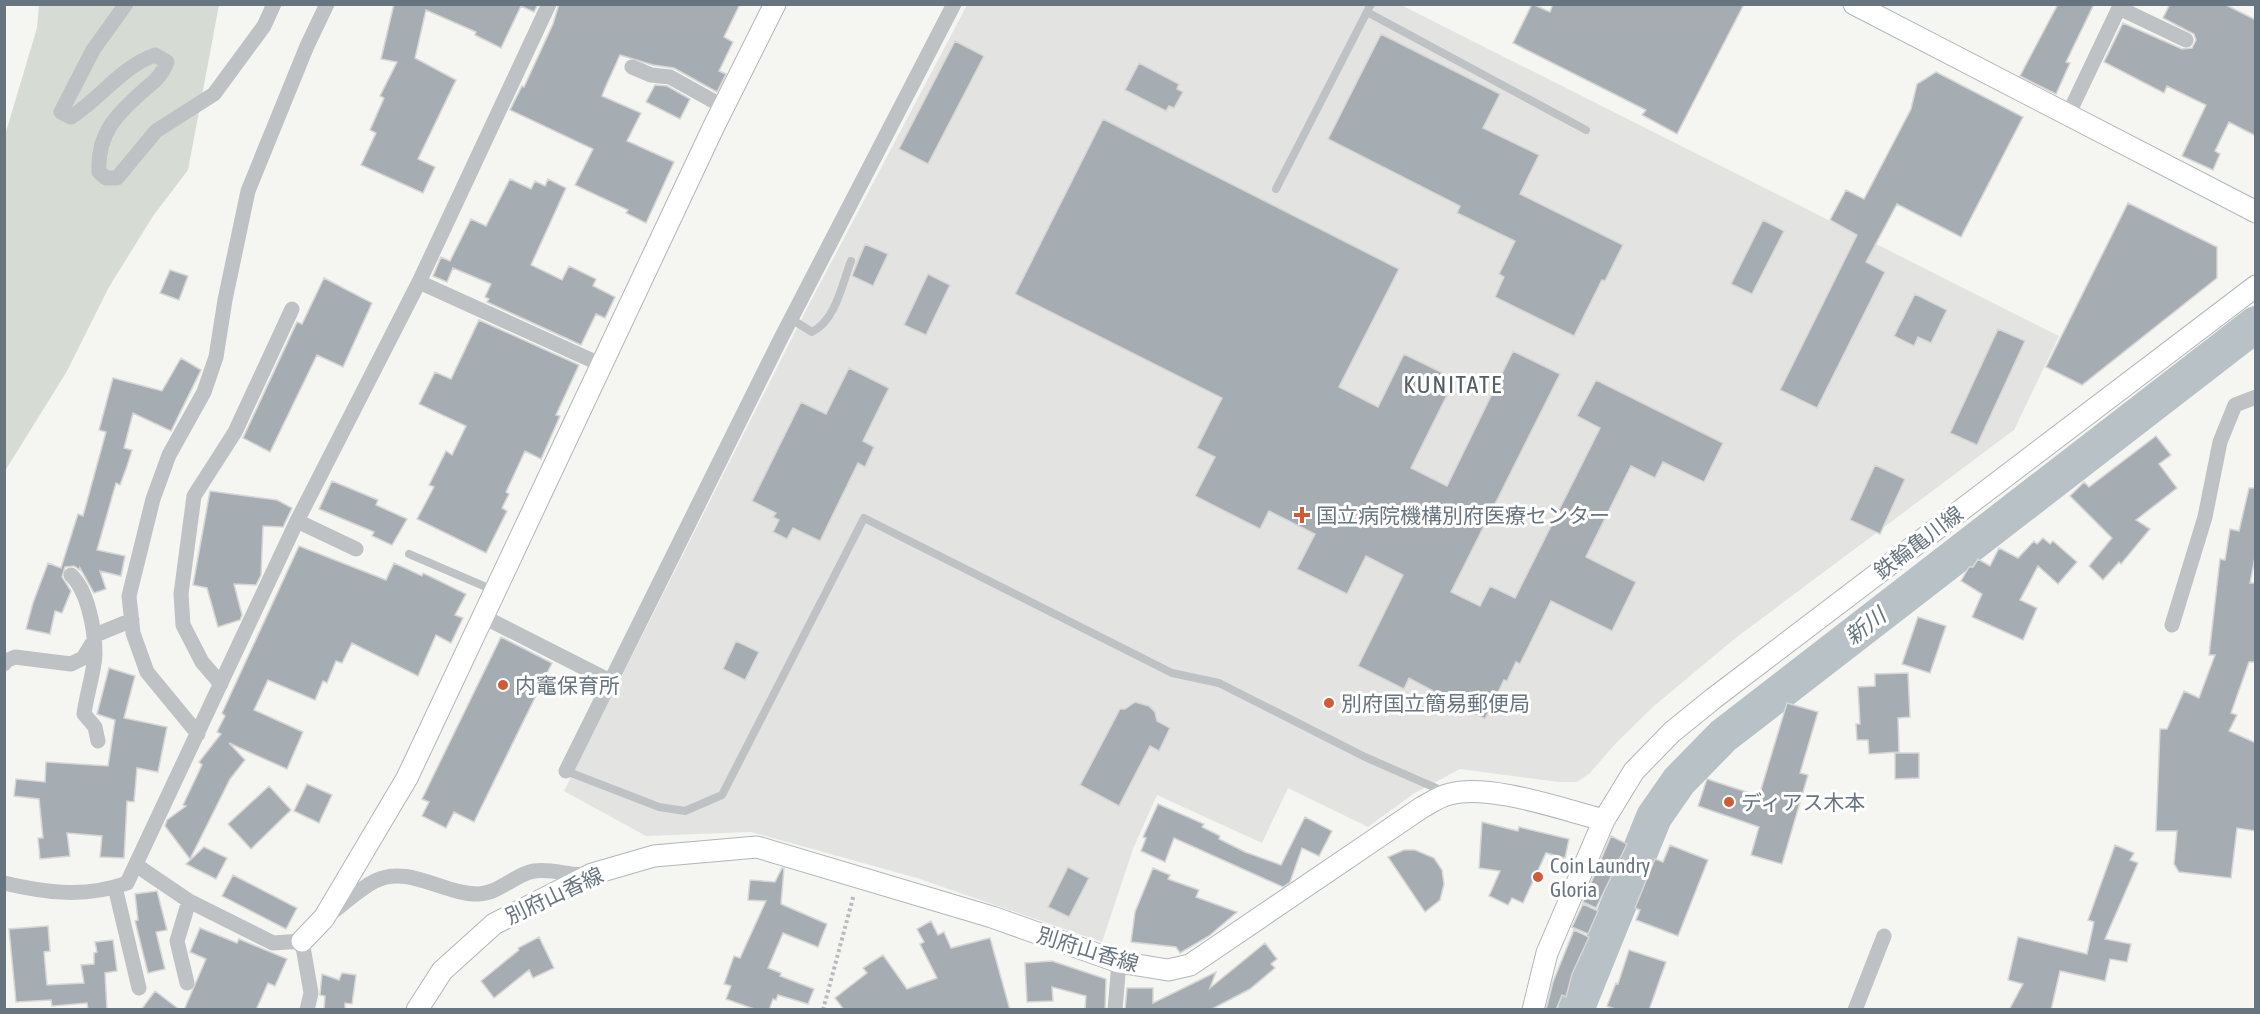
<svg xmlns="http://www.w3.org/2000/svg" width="2260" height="1014" viewBox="0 0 2260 1014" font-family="'Asap Condensed','Noto Sans JP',sans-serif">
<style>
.built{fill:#e3e4e2}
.green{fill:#d6dbd4}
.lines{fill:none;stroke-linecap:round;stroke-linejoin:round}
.river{stroke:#b8c1c5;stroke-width:36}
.building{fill:#a6adb2;stroke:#d6d6d5;stroke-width:1.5}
.secondary-casing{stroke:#b1b6b9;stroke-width:23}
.path{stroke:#b8bbbd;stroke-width:4;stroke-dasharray:3 3;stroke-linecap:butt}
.lane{stroke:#bec2c5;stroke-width:8}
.street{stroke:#bec2c5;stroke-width:15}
.secondary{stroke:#fff;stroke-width:21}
.poi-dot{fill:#cf5b38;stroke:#fff;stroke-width:2}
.labels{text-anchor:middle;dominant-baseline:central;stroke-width:6;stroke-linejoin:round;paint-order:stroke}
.poi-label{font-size:21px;fill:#677580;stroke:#fff;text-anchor:start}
.street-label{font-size:21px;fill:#677580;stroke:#fff}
.water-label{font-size:22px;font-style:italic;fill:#63767c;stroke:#fff}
.quarter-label{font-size:24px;letter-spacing:1.5px;fill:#545e66;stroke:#fff}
</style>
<rect width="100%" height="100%" fill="#f5f5f2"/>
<path class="built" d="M967 5H1401L2059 336 2014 430 1733 640 1654 706 1616 743 1590 773 1577 782H1559L1460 769 1413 794 1368 827 1288 788 1262 843 1157 795 1133 849 1102 942 917 878 751 832 646 836 564 791 804 314Z"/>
<path class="green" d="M39 5H219L188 170 153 216 109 287 67 371 5 471V135L37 28Z"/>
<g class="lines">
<path class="river" d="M1576 1010 1654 817 1679 781 1723 736 2256 324"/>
</g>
<path class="building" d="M394 4H538L534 12 521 6 501 48 475 35 476 32 426 10 415 58 456 80 418 159 435 167 423 193 361 165 376 133 370 130 384 98 380 96 397 62 381 59Z
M559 4H740L724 37 733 42 719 71 726 74 717 92 674 68 653 65 620 55 605 88 602 96 641 113 627 141 674 162 646 223 626 213 628 210 575 185 593 149 510 110 522 86 524 87 553 24Z
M1532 4 1550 12 1553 4H1744L1677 134 1642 115 1646 110 1513 43Z
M2058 4H2094L2066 62 2070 63 2056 94 2020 76Z
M2170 4H2224L2256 20V136L2229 122 2215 151 2220 154 2213 170 2182 156 2206 105 2167 86 2164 93 2104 62 2123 23 2182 49 2192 48 2196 40 2194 34 2163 18Z
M1381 34 1500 94 1483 128 1539 155 1520 194 1623 245 1605 281 1602 280 1574 336 1495 297 1504 277 1499 274 1515 241 1457 213 1460 206 1328 139Z
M955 41 984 56 928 164 899 149Z
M1139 63 1179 84 1177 89 1183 92 1174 108 1169 106 1166 111 1125 90Z
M1936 72 2023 117 1961 237 1897 204 1866 262 1885 272 1817 408 1780 390 1857 235 1830 220 1846 190 1864 199 1911 109 1917 84Z
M655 85 667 86 690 99 680 119 646 102Z
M1103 119 1399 269 1339 387 1378 407 1404 354 1455 379 1411 468 1447 486 1513 351 1560 374 1451 592 1480 606 1490 586 1515 598 1600 428 1577 416 1596 380 1723 443 1704 482 1663 462 1655 478 1631 466 1586 557 1636 582 1612 631 1551 601 1520 664 1516 662 1507 681 1504 680 1485 719 1409 678 1404 689 1358 666 1403 575 1366 556 1347 594 1297 569 1315 534 1269 511 1260 529 1195 496 1215 457 1197 448 1222 398 1015 294Z
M510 179 531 189 535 181 545 186 548 179 566 188 531 265 562 280 569 266 596 279 593 286 615 297 605 318 596 314 581 345 487 302 489 299 485 297 491 284 453 268 447 282 433 276 441 257 450 261 471 219 486 226Z
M2128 203 2217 247V278L2082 385 2046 367Z
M1763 220 1784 231 1752 294 1731 284Z
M865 244 888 254 873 286 852 276Z
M170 270 188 276 179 300 160 293Z
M928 274 950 285 926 335 904 325Z
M324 278 372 303 343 367 317 355 270 452 243 438 297 322 302 324Z
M1915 294 1947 310 1931 343 1918 337 1914 346 1894 336Z
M479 320 579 365 556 415 560 416 541 459 525 451 506 492 509 494 502 508 507 511 486 553 417 519 434 487 429 485 446 451 452 455 466 426 419 404 435 372 451 379Z
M1998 329 2025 341 1977 445 1950 433Z
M181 358 201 370 171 431 133 413 124 448 132 450 127 466 120 485 116 483 97 550 125 556 121 576 100 571 106 589 94 593 80 568V570L74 566 65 567 62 577 71 591 62 613 55 611 50 634 26 629 33 603 48 563 61 568 78 514 83 516 106 432 99 430 113 378 162 391Z
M849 368 889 388 863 441 874 447 865 467 858 463 820 541 793 528 787 539 773 532 779 520 773 517 776 513 752 501 801 402 826 414Z
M2156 436 2171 455 2159 464 2177 488 2136 520 2150 529 2121 564 2119 562 2103 580 2089 566 2112 538 2070 496 2084 482 2089 487Z
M1875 465 1905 479 1880 534 1850 520Z
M332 481 378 500 376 505 407 519 392 545 372 536 374 532 319 509Z
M2249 488H2256V552L2250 583H2256V662H2249L2231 713 2237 715 2229 731 2256 743V831L2237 828 2231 878 2179 872 2174 864 2177 831H2156L2160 729H2167L2184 691 2199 698 2215 655H2209L2220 559 2225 560 2230 529 2239 531Z
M210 491 277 500 292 508 283 527 263 526 261 575 256 585 234 584 242 615 240 620 218 627 207 588 193 585Z
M2043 538 2050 544 2053 541 2077 562 2058 584 2038 566 2020 600 2037 608 2023 640 1972 617 1982 594 1961 581 1969 567H1973L1978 559 1990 566 1999 548 2018 558 2034 541 2037 544Z
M299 546 386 580 394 563 422 576 423 573 466 594 455 615 463 618 451 643 436 635 418 676 352 643 342 663 336 661 327 683 323 681 315 700 268 680 254 710 303 732 287 769 229 743 245 760 230 779 190 859 165 826 167 820 186 806 183 805 202 765 199 762 221 734 217 732 225 716 222 713Z
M1918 617 1946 626 1930 673 1902 664Z
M501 637 552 663 474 822 454 812 446 828 422 816 429 802 422 799Z
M736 641 759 652 745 680 723 669Z
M109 668 135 676 124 718 167 727 158 772 137 768 134 802 127 801 124 858 100 857 102 836 67 833 70 856 40 859 38 838H43L39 799 14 796 16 779 45 782 46 762 108 766 115 720 97 714Z
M1908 673 1910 717 1898 718 1899 752 1869 754 1868 740H1857L1856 724H1860L1858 687 1875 686V674Z
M1135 702 1149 706 1155 712 1157 721 1170 728 1159 751 1150 746 1119 806 1080 785 1120 709H1125Z
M1787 703 1818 712 1800 773 1808 775 1782 864 1751 855 1759 827 1698 806 1707 779 1759 796Z
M1895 753H1919V778L1895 779Z
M307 784 332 795 319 823 294 811Z
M269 786 291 810 251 849 228 824Z
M1158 804 1204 824 1202 827 1220 836 1219 839 1245 852 1281 865 1305 817 1332 831 1319 856 1302 848 1290 882 1283 887 1174 838 1165 862 1141 851 1146 838 1143 837Z
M1482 822 1518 831 1519 827 1569 839 1565 858 1546 853 1523 903 1512 898 1508 905 1489 896 1500 871 1479 868Z
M1611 836 1627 844 1596 908 1583 902Z
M1670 845 1708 860 1678 936 1636 920 1640 910 1635 908 1655 859 1663 862Z
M2115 845 2134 853 2130 860 2138 863 2105 939 2131 944 2127 962 2110 959 2105 981 2060 971 2051 1010H2009L2023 984 2008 980 2018 937 2087 954 2094 922 2088 920Z
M204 847 227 858 216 879 186 864Z
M1404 850H1415L1434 858 1442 870 1444 884 1440 900 1425 912 1388 857Z
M1068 867 1089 878 1069 917 1048 907Z
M782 868H784L781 904 827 924 818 947 783 933 768 968 781 973 780 976 814 989 808 1004 778 995 776 1000 773 999 769 1010H757L726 999 731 986 724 984 734 956 740 958 766 901 748 900 750 880 775 882Z
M1153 868 1170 875 1168 879 1199 890 1196 897 1237 912 1209 936 1180 953 1176 947 1131 942 1135 912Z
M233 875 297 908 286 929 222 896Z
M157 891 167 930 156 932 165 969 148 973 135 921 138 920 135 894Z
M1583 904 1598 911 1588 934 1572 927Z
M931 921 938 935 944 932 951 948 990 938 1010 1010H844L835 998 867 973 863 968 883 955 907 989 937 978 920 944 924 942 917 929Z
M48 926 50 951 44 952 47 985 84 983 81 965 94 964V953L97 952 95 942 113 940 117 971 105 973 107 1010H88L87 1003 52 1006 51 1000 16 1002 9 929Z
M200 928 237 943 239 939 287 959 275 986 268 983 256 1010H184L206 959 190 952Z
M1574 930 1589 937 1572 974 1566 997 1562 995 1556 1010H1546L1553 982Z
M539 937 554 968 533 978 529 970 494 998 481 981 519 950 518 948Z
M1265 943 1277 959 1271 964 1275 968 1250 989 1210 1010H1125L1127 988H1153V1003L1216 972 1210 988Z
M1629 950 1666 962 1649 1010H1617L1607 1006 1616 983 1618 984Z
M1052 961 1106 979 1105 1010H1085L1086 996 1052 987 1053 1001 1027 1002 1025 963Z
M342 973 356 975 352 1004 345 1003V1010H324L325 996 320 995 322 974 339 980Z
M155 991 180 1010H141Z"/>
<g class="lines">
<defs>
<path id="secondary" d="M1854 4 2256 212
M1604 820 1634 771 1672 732 1714 698 2256 286
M302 941 324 918 407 778 714 126 775 4
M417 1010 442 971 494 924 592 874 654 856 757 847 992 917 1119 962 1168 970 1190 965 1421 808C1430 803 1440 796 1450 794 1489 783 1564 810 1604 820L1547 953 1533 1010"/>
</defs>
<use href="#secondary" class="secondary-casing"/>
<path class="path" d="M823 1010 854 894"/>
<path class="lane" d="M1367 12 1586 130
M1276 189 1371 4
M791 319 812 332C836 320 842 284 851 261
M409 554 493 590
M566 771 659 807 685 811 722 795 864 518 1172 673 1219 683 1365 757 1445 792"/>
<path class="street" d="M126 4 93 50 61 112 71 117C101 98 121 67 155 55L167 62C162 75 155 81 144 90 117 114 97 133 99 172L106 178H117L156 131 214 94 264 26 274 4
M632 67 651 75 670 77 724 107
M2068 115 2119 8 2186 40
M419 282 602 365
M297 521 356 549
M71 575C88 591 95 630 95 654 95 668 86 697 84 714L95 727 98 741
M482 616 610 681
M2172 625 2205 517 2220 442 2235 405 2256 397
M4 664 6 661 15 657 71 664 83 658 98 634 132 620
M221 684 202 662 183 625 181 594 194 496 235 432 292 309
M198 734 147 672 133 633 129 596 153 499 169 455 204 392 216 357 225 300 248 191 307 46 327 4
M566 771 780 340 954 4
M136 865 189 901 273 943 302 941 311 993 307 1010
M4 883C46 893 86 898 127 883L297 521 419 282 549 4
M115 887 139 988
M330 914C344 904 359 889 375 881 409 864 444 895 479 894 500 893 515 874 534 871 554 868 571 877 589 874
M187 983 177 941 189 901
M1115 1010 1119 962
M1855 1010 1884 936"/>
<use href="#secondary" class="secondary"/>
</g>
<g class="poi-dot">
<path d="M1299 506h6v6h6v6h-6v6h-6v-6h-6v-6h6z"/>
<circle cx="503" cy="685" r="6"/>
<circle cx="1329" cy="703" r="6"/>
<circle cx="1729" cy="802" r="6"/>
<circle cx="1538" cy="877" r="6"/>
</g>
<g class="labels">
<g class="poi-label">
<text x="1316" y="515">国立病院機構別府医療センター</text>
<text x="515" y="685">内竈保育所</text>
<text x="1341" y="703">別府国立簡易郵便局</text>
<text x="1741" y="802">ディアス木本</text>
<text x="1550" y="865">Coin Laundry<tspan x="1550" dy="24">Gloria</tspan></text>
</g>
<g class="street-label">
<text transform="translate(1918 542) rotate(-37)">鉄輪亀川線</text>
<text transform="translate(554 895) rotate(-25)">別府山香線</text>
<text transform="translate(1088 949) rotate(17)">別府山香線</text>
</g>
<g class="water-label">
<text transform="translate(1865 626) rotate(-38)">新川</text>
</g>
<g class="quarter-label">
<text x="1453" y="384">KUNITATE</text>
</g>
</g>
<rect width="2260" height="1014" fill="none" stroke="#677580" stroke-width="12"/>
</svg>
